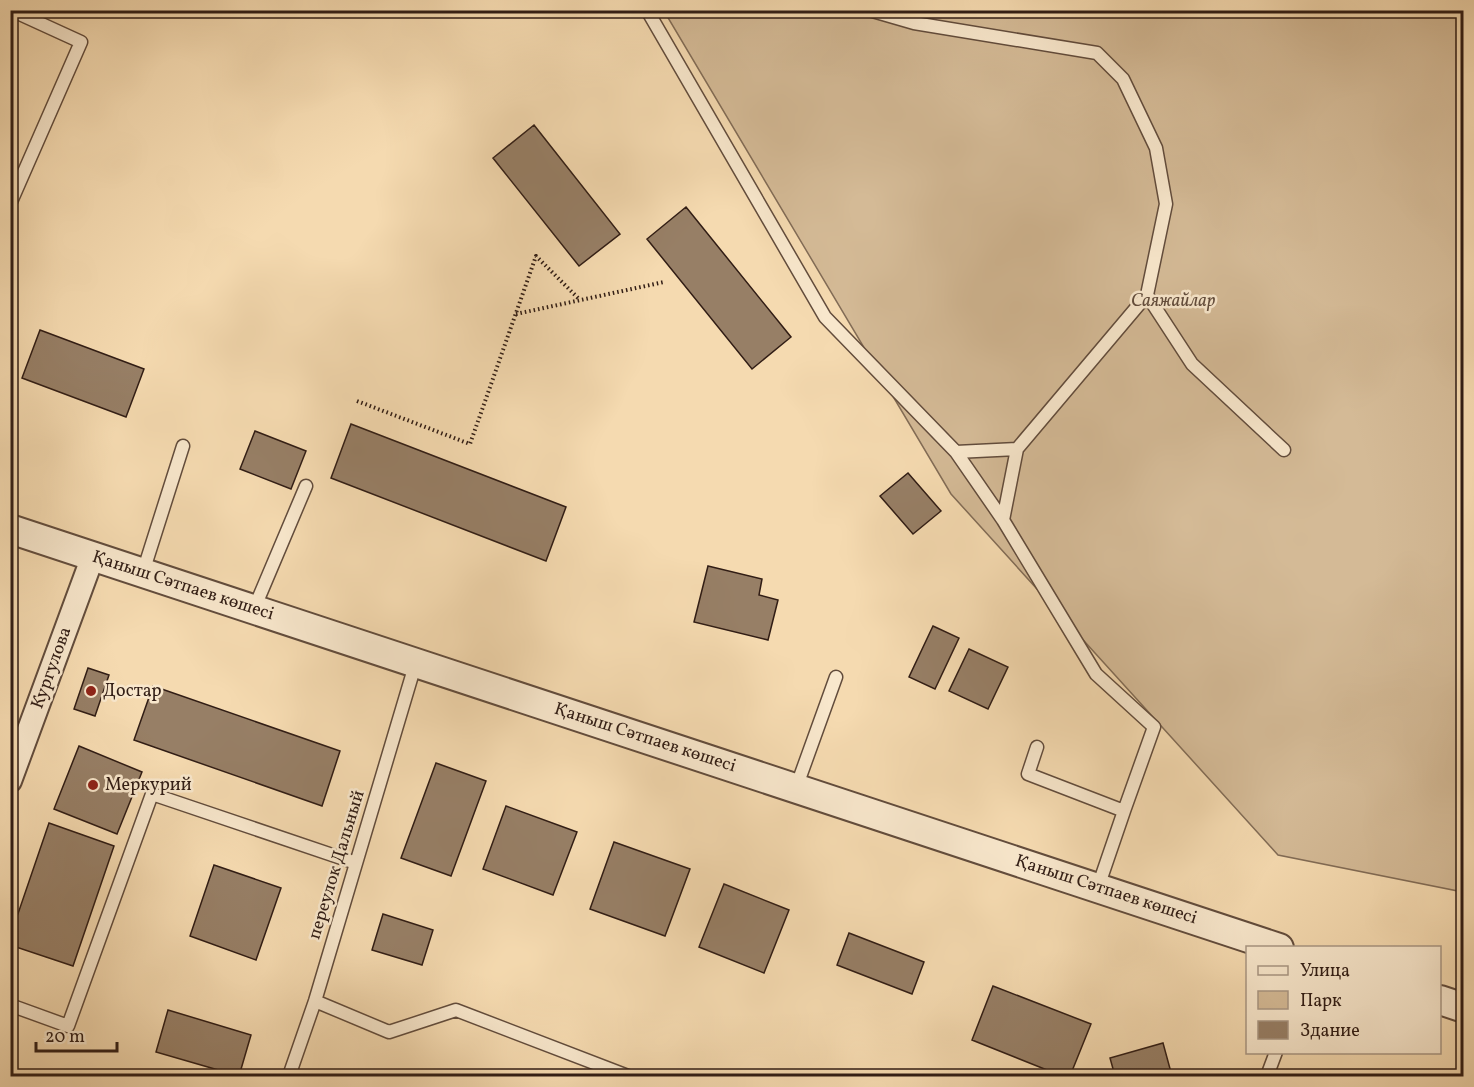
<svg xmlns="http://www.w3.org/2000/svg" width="1474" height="1087" viewBox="0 0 1474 1087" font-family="Vollkorn,serif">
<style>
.green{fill:#d4ba96;stroke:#826c56;stroke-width:1.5}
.building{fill:#977f66;stroke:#311d15;stroke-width:1.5}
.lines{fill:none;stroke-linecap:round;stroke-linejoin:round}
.service-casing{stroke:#624c3c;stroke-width:15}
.minor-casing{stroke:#624c3c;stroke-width:26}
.tertiary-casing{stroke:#624c3c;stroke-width:32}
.path{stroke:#311d15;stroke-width:4;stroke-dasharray:1.5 3;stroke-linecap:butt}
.service{stroke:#f8e7cc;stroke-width:12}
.minor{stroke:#f8e7cc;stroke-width:22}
.tertiary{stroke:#f8e7cc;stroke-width:28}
.poi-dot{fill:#8f2418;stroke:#f8e7cc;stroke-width:2}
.labels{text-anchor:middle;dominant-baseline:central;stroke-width:5;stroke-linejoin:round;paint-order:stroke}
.park-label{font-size:18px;font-style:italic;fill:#624c3c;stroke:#f8e7cc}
.street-label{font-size:18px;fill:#311d15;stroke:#f8e7cc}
.poi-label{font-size:18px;fill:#311d15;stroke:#f8e7cc;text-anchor:start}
</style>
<rect width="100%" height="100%" fill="#f5dab0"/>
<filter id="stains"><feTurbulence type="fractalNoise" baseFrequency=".00333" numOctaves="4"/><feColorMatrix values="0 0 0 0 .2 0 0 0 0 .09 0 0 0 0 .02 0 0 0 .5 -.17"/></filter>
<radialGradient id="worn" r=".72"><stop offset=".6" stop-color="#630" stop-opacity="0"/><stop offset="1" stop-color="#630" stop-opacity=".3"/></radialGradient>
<path class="green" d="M664 11H1463V892L1278 855 951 494Z"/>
<path class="building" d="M534 125 620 234 579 266 493 158Z
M686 207 791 337 752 369 647 239Z
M40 330 144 369 126 417 22 378Z
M351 424 566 507 546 561 331 478Z
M255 431 306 451 291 489 240 469Z
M908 473 941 511 913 534 880 496Z
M708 566 762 579 759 595 778 600 768 640 694 622Z
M933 626 959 638 935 689 909 677Z
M969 649 1008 667 988 709 949 691Z
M88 668 109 675 95 716 74 709Z
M153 686 340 751 322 806 134 740Z
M79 746 142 772 117 834 54 809Z
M436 763 486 781 451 876 401 858Z
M506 806 577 832 553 895 483 869Z
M49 823 114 846 73 966 10 945V937Z
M614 842 690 869 665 936 590 909Z
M214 865 281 888 256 960 190 936Z
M724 884 789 910 764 973 699 947Z
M383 914 433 930 422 965 372 950Z
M849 933 924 962 912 994 837 965Z
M993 986 1091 1024 1070 1076H1062L972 1040Z
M168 1010 251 1035 239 1076 156 1052Z
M1163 1043 1172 1076H1115L1110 1058Z"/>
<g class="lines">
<defs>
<path id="service" d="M647 10 825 317 956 452 1003 520 1096 674 1154 727 1124 811
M869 10 914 23 1097 53 1123 79 1156 148 1166 204 1147 295 1017 449 956 452
M10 204 81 42 11 10
M1147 295 1192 364 1284 450
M1003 520 1017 449
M143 572 183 446
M254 609 306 486
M1037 747 1028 774 1124 811 1098 887
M796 788 836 677
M315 1001 389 1032 456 1010 628 1076
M10 1005 68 1026 152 794 356 863
M289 1076 315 1001 416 662
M1267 1076 1276 1052"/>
<path id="minor" d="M10 781 93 556"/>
<path id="tertiary" d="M10 529 1279 948
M1440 1000 1464 1008"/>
</defs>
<use href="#service" class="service-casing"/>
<use href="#minor" class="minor-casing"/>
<use href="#tertiary" class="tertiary-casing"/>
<path class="path" d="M516 314 664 282
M357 401 470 444 536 256 580 300"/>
<use href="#service" class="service"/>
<use href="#minor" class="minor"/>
<use href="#tertiary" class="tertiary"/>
</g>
<g class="poi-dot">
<circle cx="91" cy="691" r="6"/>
<circle cx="93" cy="785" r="6"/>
</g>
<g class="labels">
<g class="park-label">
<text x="1173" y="301">Саяжайлар</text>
</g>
<g class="street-label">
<text transform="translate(183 586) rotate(18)">Қаныш Сәтпаев көшесі</text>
<text transform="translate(52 668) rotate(-70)">Кургулова</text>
<text transform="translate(645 738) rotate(18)">Қаныш Сәтпаев көшесі</text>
<text transform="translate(337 865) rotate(-73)">переулок Дальный</text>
<text transform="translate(1106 890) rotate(18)">Қаныш Сәтпаев көшесі</text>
</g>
<g class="poi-label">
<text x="103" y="691">Достар</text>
<text x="105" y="785">Меркурий</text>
</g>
</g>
<rect width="1474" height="1087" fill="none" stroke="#f5dab0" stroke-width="36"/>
<rect x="12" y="12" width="1450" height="1063" fill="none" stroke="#311d15" stroke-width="3"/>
<rect x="18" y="18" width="1438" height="1051" fill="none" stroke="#311d15" stroke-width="1.5"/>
<rect x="1246" y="946" width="195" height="108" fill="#f8e7cc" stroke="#a89683" stroke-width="1.5"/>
<rect x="1258" y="966" width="30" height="9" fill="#f8e7cc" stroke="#a89683" stroke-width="1.5"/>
<text x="1300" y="976" font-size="18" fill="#311d15">Улица</text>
<rect x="1258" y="991" width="30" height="18" fill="#d4ba96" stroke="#a89683" stroke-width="1.5"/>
<text x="1300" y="1006" font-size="18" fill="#311d15">Парк</text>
<rect x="1258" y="1021" width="30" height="18" fill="#977f66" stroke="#a89683" stroke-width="1.5"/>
<text x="1300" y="1036" font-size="18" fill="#311d15">Здание</text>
<path d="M36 1042v9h81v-9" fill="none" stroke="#311d15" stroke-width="3"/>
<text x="45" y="1042" font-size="18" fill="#311d15" stroke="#f8e7cc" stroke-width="4.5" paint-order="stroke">20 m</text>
<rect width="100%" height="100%" filter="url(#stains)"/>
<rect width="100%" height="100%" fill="url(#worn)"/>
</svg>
